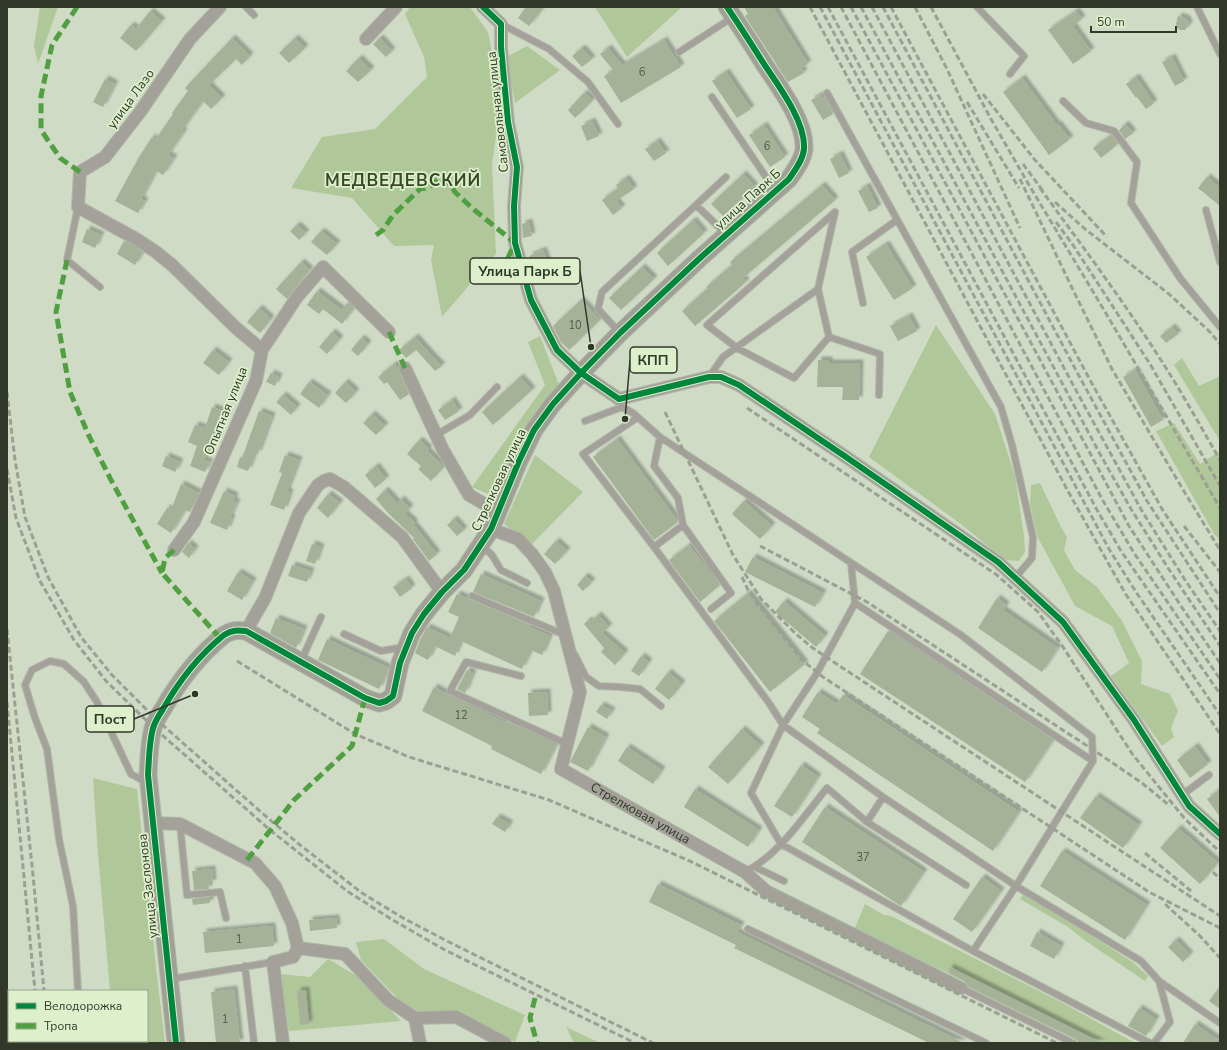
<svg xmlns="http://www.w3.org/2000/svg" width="1227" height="1050" viewBox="0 0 1227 1050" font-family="'Nunito Sans',sans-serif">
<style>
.green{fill:#b0c79a}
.building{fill:#a5b297;filter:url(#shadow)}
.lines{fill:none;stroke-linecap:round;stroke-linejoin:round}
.lane-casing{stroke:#b0b9a8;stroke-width:8}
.street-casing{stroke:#b0b9a8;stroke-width:14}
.secondary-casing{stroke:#b0b9a8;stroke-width:19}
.lane{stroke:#a3a19a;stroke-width:6}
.street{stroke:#a3a19a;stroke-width:12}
.secondary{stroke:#a0a096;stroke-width:17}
.rail{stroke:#9ca093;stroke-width:3;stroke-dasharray:6 3;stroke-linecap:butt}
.quiet{stroke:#509f41;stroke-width:5;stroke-dasharray:10 5;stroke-linecap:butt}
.cycleway-casing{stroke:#ddf0cb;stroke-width:8}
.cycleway{stroke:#00873e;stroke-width:6}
.labels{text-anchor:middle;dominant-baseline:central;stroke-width:3.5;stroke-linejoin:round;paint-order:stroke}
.number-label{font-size:11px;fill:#4e5645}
.street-label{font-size:13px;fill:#31382a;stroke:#ddf0cb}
.district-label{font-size:17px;font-weight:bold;letter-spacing:1px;fill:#384728;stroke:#ddf0cb}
.leader{fill:none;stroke:#31382a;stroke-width:1.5}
.callout-dot{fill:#31382a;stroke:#ddf0cb;stroke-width:1.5}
.callout{fill:#ddf0cb;stroke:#31382a;stroke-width:1.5}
.callout-label{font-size:14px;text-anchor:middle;font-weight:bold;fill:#31382a}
</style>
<defs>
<filter id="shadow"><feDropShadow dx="3.5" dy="-3.5" stdDeviation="1" flood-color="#0004"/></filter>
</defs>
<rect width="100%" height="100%" fill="#d0dbc6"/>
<path class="green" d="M40 7H58L38 64 34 46Z
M410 7H470L488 32 501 101 492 164 496 254 442 317 431 260 434 245 394 246 352 198 291 188 322 137 375 129 427 77 424 57 405 14Z
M595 7H682L627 57Z
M527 46 560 70 515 103 506 57Z
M936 325 995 414 1015 476 1024 536 1025 552 1019 561 1005 560 962 525 869 457Z
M540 336 560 387 526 435 493 496 472 487 545 385 528 342Z
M1182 358 1199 386 1220 376V441L1174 365Z
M1174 423 1200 464 1220 451V540L1214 534 1156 431Z
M535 455 583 492 531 545 504 524Z
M1040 483 1061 527 1067 537 1064 550 1075 570 1097 587 1122 621 1142 661 1141 684 1170 694 1178 711 1171 728 1174 737 1162 746 1111 676 1129 663 1112 626 1075 606 1038 538 1030 505 1031 485Z
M93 778 137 789 157 976 165 1043H115V1041H147V991H110L98 854Z
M1024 893 1134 963 1148 976 1145 981 1087 942 1068 927 1020 899Z
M865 904 884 915 891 916 1061 1002 1135 1043H1102L950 968 948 973 854 930Z
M384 939 424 969 525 1015 515 1042 460 1015 422 1012 406 1007 361 960 356 942Z
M328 959 362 979 401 1021 289 1031 280 974 310 977Z
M566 1027 600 1043H574Z"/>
<path class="building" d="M526 7H544L529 26 518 18Z
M744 7H773L808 64 801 68 804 73 788 82 745 16 748 14Z
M150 11 162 21 136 51 120 38 131 25 136 29Z
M1076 11 1082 19 1073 26 1091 51 1073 64 1048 30Z
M1178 16 1185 18 1188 21 1189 25 1185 30H1180L1177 28 1176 24Z
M232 38 250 56 242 65 236 59 209 85 222 98 211 109 203 101 182 130 184 132 168 155 174 158 163 175 156 171 141 199 145 201 138 213 115 201 139 157 152 137 155 140 173 114 172 113 188 91 185 88Z
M295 38 305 48 289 63 279 53Z
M380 38 392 51 386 57 373 44Z
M664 40 681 67 621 103 604 76 613 70 600 54 608 48 622 65Z
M582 48 592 59 582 67 572 56Z
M1172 57 1184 81 1175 86 1162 62Z
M359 58 371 70 358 82 346 71Z
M726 72 751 109 737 118 712 81Z
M1136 77 1154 103 1146 109 1137 97 1136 98 1126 84Z
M1022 78 1057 125 1058 124 1070 139 1049 155 1003 92Z
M105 79 115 84 103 107 93 102Z
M584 93 593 100 575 118 568 110Z
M820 95 822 98 824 97 833 114 823 120 811 100Z
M592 121 599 136 587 141 581 126Z
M1125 124 1133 133 1125 139 1119 130Z
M764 125 785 157 770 167 749 135Z
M1111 135 1118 144 1101 158 1093 148Z
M657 141 666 153 654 161 645 149Z
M840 154 849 173 839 178 830 159Z
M743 174 755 187 723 216 711 204Z
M1207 177 1220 188V206L1198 188Z
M626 178 634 189 616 201 622 208 613 215 602 200 618 188 616 185Z
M822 185 835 200 743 278 746 282 695 326 682 311 708 288 706 287 732 265 730 262Z
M867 186 878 208 869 212 858 191Z
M693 220 704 233 668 266 657 253Z
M529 222 532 236 523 238 522 224Z
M297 225 306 233 299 240 290 231Z
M87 229 101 235 95 248 82 242Z
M321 231 337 244 327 255 311 242Z
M124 241 143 252 135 265 117 254Z
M886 244 913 288 894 300 866 257Z
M543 250 550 268 536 274 529 256Z
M301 262 310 270 287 299 276 289Z
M642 267 654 279 621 310 609 298Z
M317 291 342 310 347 303 354 308 342 324 323 309 319 314 307 305Z
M581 300 600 320 569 350 561 342 553 326Z
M259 308 271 319 260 333 247 322Z
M909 316 917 331 898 341 890 326Z
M1172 327 1178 334 1166 343 1160 336Z
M332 332 340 339 327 354 319 347Z
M415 337 431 355 442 366 435 371 416 350 406 358 399 350Z
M361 338 368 344 358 356 351 350Z
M213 350 229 362 219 375 203 363Z
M818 360H829V363H860L859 400H842L843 387H817Z
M394 364 398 369 409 394 400 400 387 382 384 384 378 377Z
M1135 370 1163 420 1151 427 1123 377Z
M271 373 279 377 275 386 266 382Z
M520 377 532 390 493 425 482 412Z
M309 382 328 395 319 408 300 394Z
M345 382 356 392 346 403 335 393Z
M283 395 297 407 291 415 276 402Z
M452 400 459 411 445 420 438 410Z
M212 407 228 413 224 424 219 422 204 460 210 462 205 472 190 466 197 446 188 442 195 425 205 428Z
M259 411 272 416 258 454 255 453 248 471 237 467 240 457 242 458Z
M372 414 385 426 376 435 363 423Z
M617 439 677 520 678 522 654 540 593 457Z
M419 440 429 449 427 451 444 467 431 481 418 469 421 466 407 454Z
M285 455 299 460 287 491 290 493 284 510 270 505 282 473 279 472Z
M166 456 180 462 175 472 162 466Z
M376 466 386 479 375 488 365 475Z
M181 484 199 493 190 512 185 510 171 533 157 524 167 508 171 510Z
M385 490 397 503 401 499 410 508 405 514 415 523 413 524 437 554 429 561 413 539 414 538 388 513 376 499Z
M224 491 235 496 233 501 237 502 230 517 232 518 227 530 210 523Z
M328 494 340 503 328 518 317 508Z
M744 501 772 526 760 539 732 514Z
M454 519 464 530 457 536 447 525Z
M556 541 567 551 555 564 544 554Z
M188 543 195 549 189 558 182 552Z
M312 544 321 547 315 564 306 561Z
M689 545 720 585 700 602 669 560Z
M753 557 823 593 815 607 745 572Z
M292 565 311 571 307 582 288 576Z
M238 572 253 581 242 600 227 591Z
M481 574 541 601 534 617 473 592Z
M585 576 592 582 583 591 577 585Z
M406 579 412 588 400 597 393 587Z
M748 593 805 664 770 692 714 621Z
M457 594 530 625 529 627 550 636 542 655 531 650 522 669 461 641 455 656 435 646 428 660 415 653 421 638 427 627 450 638 459 617 448 612Z
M997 598 1006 605 1003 610 1058 648 1042 672 978 628Z
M784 601 825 636 816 647 775 612Z
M598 615 609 627 602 633 625 653 615 665 601 652 604 648 584 624 588 620 590 622Z
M276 618 304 629 296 648 270 633Z
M888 631 1053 740 1025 782 860 674Z
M327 639 389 668 379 689 318 660Z
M641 656 649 662 639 676 631 671Z
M467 670 473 673 465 693 457 689Z
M668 672 682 684 669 700 655 689Z
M434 687 448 695 504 722 505 721 556 745 541 774 491 749 492 746 422 711Z
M547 692 548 715 529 716 528 693Z
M818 692 837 704 843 695 1019 812 993 851 817 733 820 729 802 717Z
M601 705 612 711 607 719 596 712Z
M588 727 606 737 588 771 570 762Z
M742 729 761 746 728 784 708 767Z
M1195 746 1208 764 1190 778 1177 760Z
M627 747 662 770 653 784 618 761Z
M801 765 818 777 792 817 774 806Z
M695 789 759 830 748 847 684 807Z
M1220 789V817L1207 799Z
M1096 796 1139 825 1123 848 1080 818Z
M825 807 924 872 901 906 802 842Z
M497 817 510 824 505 832 492 824Z
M1178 828 1218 863 1200 884 1160 848Z
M1062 851 1147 905 1125 940 1040 886Z
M212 869 213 883H208L209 889 194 890 192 871Z
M982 877 1001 891 972 932 953 919Z
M658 884 741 925 737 932 964 1043H929L734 948 736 945 649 902Z
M210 897V903L193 905 192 899Z
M336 918 337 928 310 931 309 920Z
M272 926 274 946 205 953 203 932Z
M1037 932 1061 946 1054 959 1030 946Z
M1176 940 1190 955 1183 962 1168 947Z
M950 967 1102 1043H1080L1077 1041 1075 1039 968 987 964 981 948 973Z
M1220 986V1009L1209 1001Z
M234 989 240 1043H216L211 992Z
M306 990 309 1024 300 1025 297 991Z
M1139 1008 1156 1019 1146 1036 1128 1026Z
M1195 1024 1220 1041V1043H1183Z"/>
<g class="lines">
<defs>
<path id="lane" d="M246 7 254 15
M977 7 1024 56 1010 74
M1197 7 1220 54
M501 24 549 49 588 82 618 124
M679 52 733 17
M827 93 1001 407 1012 445 1033 537 1032 558 1015 578
M712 97 774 189
M1063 101 1086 123 1114 131 1137 162 1131 203 1180 278 1220 327
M696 205 726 177
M78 207 67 260 100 287
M1206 210 1220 262
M818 289 829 337 794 378 737 348 707 325 835 212
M863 303 852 252 897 220
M619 332 598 309 602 292 696 205 725 233
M829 337 880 354 879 395
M709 377 723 357 818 289 835 212
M619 399 622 407 633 413 660 437 961 635 1092 737 1093 761
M637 418 583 454 654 547 769 703 783 725 883 797 1016 886 973 951
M585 421 622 407
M436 435 470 415 497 387
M660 437 654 466 678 498 683 525 731 593 711 609
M482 546 492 555 501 570 527 583
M654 547 683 525
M851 563 855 603
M472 596 565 635
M344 634 381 651 404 647
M575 655 586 677 599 686 620 687 640 689 661 706
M301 661 321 617
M521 676 466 662 450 691 567 744
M1182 795 1209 775
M867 822 883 797
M180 824 187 895 220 892 226 918
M755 867 784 881
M745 872C779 855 803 817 827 788L867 822 966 885
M748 929 986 1043
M245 966 254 1043
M171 979 273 962
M1159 981 1220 1023
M961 988 1073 1043
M78 991 73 906 59 839 47 749 35 718 25 685 32 670 50 661 64 664 84 682 97 702 131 774 146 782
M84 1041 85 1043
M1150 1043 973 951 781 844 751 793 783 725 817 673 855 603 1093 761 1016 886 1141 961 1159 981 1170 1022 1154 1043"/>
<g id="street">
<path d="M220 7 190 39 140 112 105 157 80 172 78 207 138 240 156 252 172 265 235 327 262 350"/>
<path d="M483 7 501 24V47L508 122 517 167 514 206 515 243 531 300 557 350 581 373 619 399 709 377H721L739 385 846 457 998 562 1063 622 1134 720 1189 806 1220 834"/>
<path d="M366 39 396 7"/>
<path d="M405 368 443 450 469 495 498 512"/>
<path id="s1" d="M491 529 518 539 532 554 545 572 554 591 580 692 561 769 745 872 766 891 961 988"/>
<path d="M174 550 194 522 256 381 262 350 297 297 323 267 389 332"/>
<path d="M246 631 265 598 299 513 318 485 324 481 330 479 344 487 402 537 442 592"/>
<path d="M152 823 180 824 255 863 275 886 292 923 298 948 345 954 388 1000 415 1018 456 1017 505 1043"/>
<path d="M415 1018 420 1043"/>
<path d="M283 1043 273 962 293 957 298 948"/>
</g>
<path id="secondary" d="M176 1043 148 775C149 759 149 743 153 728 155 722 159 715 163 709 179 681 198 656 224 635 232 630 237 630 246 631L365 698 379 703 386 701 393 696 400 663 412 633 424 614 442 592 464 570 491 529 519 461 534 430 553 404 581 373 620 333 700 258 789 179C795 170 803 160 804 149 806 122 778 85 764 64 752 45 740 26 727 7"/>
</defs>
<use href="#lane" class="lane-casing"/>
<use href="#street" class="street-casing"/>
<use href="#secondary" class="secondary-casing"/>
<use href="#lane" class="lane"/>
<use href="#street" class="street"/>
<use href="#secondary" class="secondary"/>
<path class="rail" d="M810 7 1069 493 1125 593 1220 734
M820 7 1109 549 1136 592 1220 715
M828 7 1097 510 1121 551 1220 694
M841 7 1102 499 1134 553 1220 679
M851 7 1129 526 1181 606 1220 663
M861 7 1100 454 1131 509 1168 568 1220 646
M872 7 1072 383 1142 511 1185 580 1220 631
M883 7 1078 374 1147 501 1220 613
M891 7 1090 380 1162 509 1220 597
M915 7 947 69 1020 228
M931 7 991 119 1029 185 1104 310 1220 508
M983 94 1035 160 1107 237
M967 102 1019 188
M1023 164 1043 191
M1020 179 1074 292 1112 369 1185 493 1220 550
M1040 188C1083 247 1127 306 1166 368 1185 398 1202 429 1220 460
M1055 202 1085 229 1169 294 1209 331 1220 344
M1056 222 1073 245 1150 364 1220 486
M7 392 15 460 25 517 48 577 81 637 112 675 157 720 262 813 300 845 362 893 403 918 447 941 653 1043
M747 408 997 575 1038 612 1063 647 1133 755 1185 819 1220 852
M665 412 733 555 761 599 794 632 810 646 826 657 1220 916
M7 469 16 518 40 581 74 640 106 681 153 727 270 830 347 891 391 919 445 950 635 1043
M1184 526 1220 572
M760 546 867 602 1098 753 1142 783 1170 806
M742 577 748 590 758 605 802 660 823 677 1149 892 1220 928
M7 629 33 875 44 991
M237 661 355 734 409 757 549 800 692 862 1057 1043
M7 702 35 991
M1145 853 1191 891
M1213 872 1220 879
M1165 904 1200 936 1220 958
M40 1041V1043
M49 1041V1043"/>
<path class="quiet" d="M77 7 52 45 41 96V130L60 158 80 172
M376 235 383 230 393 215 421 188C429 190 433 184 439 178L450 184 455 192 472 208 515 243 504 266 493 272 490 276
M67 260 56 312 70 392 89 436 111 480 162 573
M389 332 405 368
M174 550 165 558 162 573 220 638
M247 860 294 800 352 746 365 698
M535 998 530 1018 537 1043"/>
<defs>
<path id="cycleway" d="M483 7 501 24V47L508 122 517 167 514 206 515 243 531 300 557 350 581 373 619 399 709 377H721L739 385 846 457 998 562 1063 622 1134 720 1189 806 1220 834
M176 1043 148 775C149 759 149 743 153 728 155 722 159 715 163 709 179 681 198 656 224 635 232 630 237 630 246 631L365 698 379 703 386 701 393 696 400 663 412 633 424 614 442 592 464 570 491 529 519 461 534 430 553 404 581 373 620 333 700 258 789 179C795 170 803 160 804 149 806 122 778 85 764 64 752 45 740 26 727 7"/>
</defs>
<use href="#cycleway" class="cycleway-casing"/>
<use href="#cycleway" class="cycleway"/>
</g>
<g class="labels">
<g class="number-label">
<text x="642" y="72">6</text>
<text x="767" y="146">6</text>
<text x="575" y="325">10</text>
<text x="461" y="715">12</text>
<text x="863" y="857">37</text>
<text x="239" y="939">1</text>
<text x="225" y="1019">1</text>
</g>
<g class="street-label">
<text transform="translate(131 99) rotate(-54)">улица Лазо</text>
<text transform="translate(498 112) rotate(-96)">Самовольная улица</text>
<text transform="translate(748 199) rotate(-42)">улица Парк Б</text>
<text transform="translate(226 411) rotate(-68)">Опытная улица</text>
<text transform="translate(499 480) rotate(-65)">Стрелковая улица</text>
<text stroke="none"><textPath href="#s1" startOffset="367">Стрелковая улица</textPath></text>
<text transform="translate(148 886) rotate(-96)">улица Заслонова</text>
</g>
<g class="district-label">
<text x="403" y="180">МЕДВЕДЕВСКИЙ</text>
</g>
</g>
<path class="leader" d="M591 347L580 271M625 419L630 360M195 694L134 719"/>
<g class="callout-dot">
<circle cx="591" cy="347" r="4"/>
<circle cx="625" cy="419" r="4"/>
<circle cx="195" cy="694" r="4"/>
</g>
<g class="callout">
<rect x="470" y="258" width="110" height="26" rx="4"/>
<rect x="630" y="347" width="47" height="26" rx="4"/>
<rect x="86" y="706" width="48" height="26" rx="4"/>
</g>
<g class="callout-label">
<text x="525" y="276">Улица Парк Б</text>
<text x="653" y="365">КПП</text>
<text x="110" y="724">Пост</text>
</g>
<rect width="1227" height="1050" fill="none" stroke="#31382a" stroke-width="16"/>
<rect x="8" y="990" width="140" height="52" fill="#ddf0cb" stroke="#98a68b"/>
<rect x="16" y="1003" width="20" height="6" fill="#00873e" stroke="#98a68b"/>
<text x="44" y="1010" font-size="12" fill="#31382a">Велодорожка</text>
<rect x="16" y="1023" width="20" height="6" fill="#509f41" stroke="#98a68b"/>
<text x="44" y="1030" font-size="12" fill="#31382a">Тропа</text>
<path d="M1091 26v6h85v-6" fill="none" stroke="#31382a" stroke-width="2"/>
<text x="1097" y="26" font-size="12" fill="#31382a" stroke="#ddf0cb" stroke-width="3" paint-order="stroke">50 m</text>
</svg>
